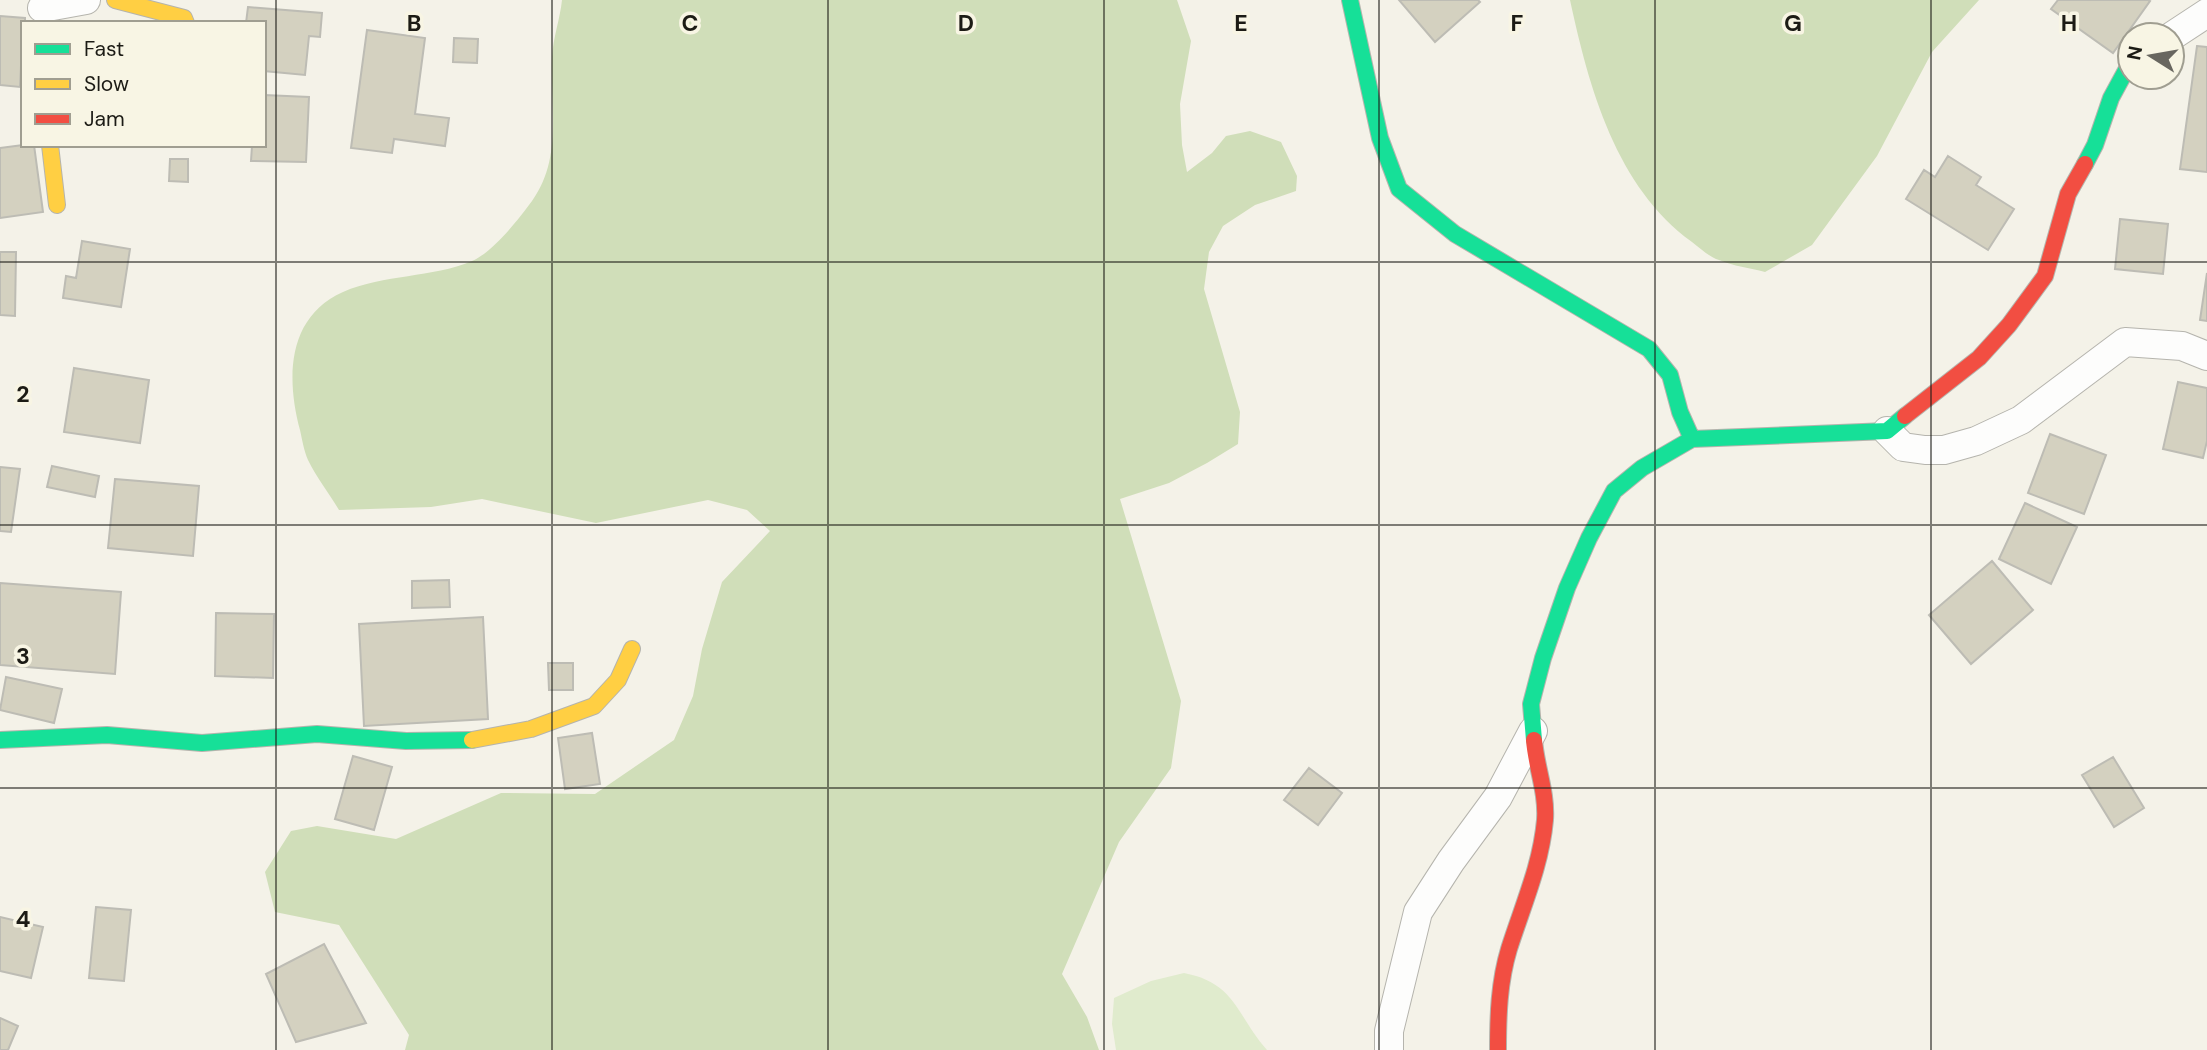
<svg xmlns="http://www.w3.org/2000/svg" width="2207" height="1050" viewBox="0 0 2207 1050" font-family="'DM Sans',sans-serif">
<style>
.green{fill:#e0ebcd}
.forest{fill:#d0deb9}
.building{fill:#d4d1c0;stroke:#bdbcb4;stroke-width:2}
.lines{fill:none;stroke-linecap:round;stroke-linejoin:round}
.street-casing{stroke:#b5b4ad;stroke-width:30}
.fast-casing{stroke:#b5b4ad;stroke-width:18}
.slow-casing{stroke:#b5b4ad;stroke-width:18}
.jam-casing{stroke:#b5b4ad;stroke-width:18}
.street{stroke:#fdfdfc;stroke-width:28}
.fast{stroke:#16e098;stroke-width:16}
.slow{stroke:#ffcf43;stroke-width:16}
.jam{stroke:#f24e42;stroke-width:16}
.grid{fill:none;stroke:#1c1b15;stroke-width:2;stroke-opacity:0.55}
.grid-label{font-size:23px;text-anchor:middle;font-weight:bold;fill:#1c1b15;stroke:#f8f5e4;stroke-width:7;stroke-linejoin:round;paint-order:stroke}
</style>
<rect width="100%" height="100%" fill="#f4f2e8"/>
<path class="green" d="M1184 973C1236 983 1236 1015 1267 1050H1116L1112 1024 1114 998 1151 981Z"/>
<path class="forest" d="M562 0H1177L1191 41 1180 104 1182 145 1187 172 1212 153 1226 136 1250 131 1281 142 1297 176 1296 191 1255 205 1223 226 1209 252 1204 289 1240 412 1238 444 1207 463 1169 483 1120 499 1181 701 1171 768 1119 842 1062 974 1087 1017 1099 1050H405L409 1035 339 925 275 912 265 872 291 831 317 826 396 839 501 793 595 794 674 740 693 696 702 649 722 582 770 531 747 510 708 500 596 523 482 499 431 507 339 510C329 493 316 477 308 460 304 451 302 439 300 430 286 378 287 317 343 292 384 274 432 278 472 261 493 252 518 220 532 201 563 158 550 106 552 57 553 38 560 19 562 0Z
M1570 0H1979L1932 52 1877 156 1812 245 1765 272C1750 268 1733 266 1719 260 1709 257 1700 248 1692 242 1616 187 1589 88 1570 0Z"/>
<path class="building" d="M1399 0H1478L1480 2 1435 42Z
M2058 0H2148L2150 1 2113 53 2051 9Z
M248 7 322 13 320 37 309 36 305 75 264 71V23H246Z
M0 16 25 18V23H23L20 87 0 85Z
M367 30 425 38 415 114 449 118 445 146 394 139 392 153 351 148Z
M454 38 478 39 477 63 453 62Z
M2197 46 2207 47V172L2180 169Z
M264 95 309 97 306 162 251 161 252 146 241 145H264Z
M23 145H34L43 212 0 218V148Z
M1948 156 1981 177 1976 185 2014 209 1988 250 1906 199 1924 170 1935 177Z
M170 159H188V182L169 181Z
M2120 219 2168 224 2163 274 2115 269Z
M82 241 130 249 121 307 63 298 66 276 76 278Z
M0 252H16L15 316 0 315Z
M2207 273V321L2200 320Z
M74 368 149 380 140 443 64 432Z
M2178 382 2207 388V441L2203 458 2163 449Z
M2050 434 2106 455 2084 514 2028 493Z
M52 466 99 476 95 497 47 487Z
M0 467 20 469 11 532 0 531Z
M115 479 199 486 193 556 108 548Z
M2025 503 2077 527 2051 584 1999 559Z
M1992 561 2033 610 1971 664 1929 615Z
M449 580 450 607 412 608V581Z
M0 583 121 592 115 674 0 665Z
M216 613 274 614 273 678 215 676Z
M483 617 488 719 364 726 359 624Z
M548 663H573V690H549Z
M6 677 62 689 54 723 0 710Z
M592 733 600 784 565 789 558 738Z
M353 756 392 767 374 830 335 819Z
M2113 757 2144 808 2114 827 2082 775Z
M1309 768 1342 793 1318 825 1284 800Z
M96 907 131 910 124 981 89 978Z
M0 917 43 927 31 978 0 971Z
M324 944 366 1023 296 1042 266 974Z
M0 1018 18 1026 8 1050H0Z"/>
<g class="lines">
<defs>
<path id="street" d="M42 8 86 0
M2172 36 2207 13
M1887 431 1903 447 1925 450H1944L1976 441 2021 420 2125 342 2182 346 2207 356
M1389 1050V1031L1418 912 1451 861 1498 797 1533 731"/>
<path id="fast" d="M1350 0 1380 138 1399 189 1455 234 1649 349 1670 375 1680 412 1692 439
M2085 164 2095 145 2111 98 2130 63
M0 740 107 735 202 743 317 734 406 741 472 740
M1534 740 1531 704 1543 658 1567 588 1589 538 1614 491 1642 468 1692 439 1887 431 1905 416"/>
<path id="slow" d="M115 0 184 18 186 23
M50 145 57 205
M472 740 531 729 594 706 618 680 632 649"/>
<path id="jam" d="M1905 416 1979 358 2009 325 2045 276 2068 194 2085 164
M1498 1050C1498 1016 1499 982 1509 949 1523 905 1541 865 1545 820 1547 792 1536 767 1534 740"/>
</defs>
<use href="#street" class="street-casing"/>
<use href="#fast" class="fast-casing"/>
<use href="#slow" class="slow-casing"/>
<use href="#jam" class="jam-casing"/>
<use href="#street" class="street"/>
<use href="#fast" class="fast"/>
<use href="#slow" class="slow"/>
<use href="#jam" class="jam"/>
</g>
<path class="grid" d="M276 0V1050M552 0V1050M828 0V1050M1104 0V1050M1379 0V1050M1655 0V1050M1931 0V1050M0 262H2207M0 525H2207M0 788H2207"/>
<g class="grid-label">
<text x="414" y="31">B</text>
<text x="690" y="31">C</text>
<text x="966" y="31">D</text>
<text x="1241" y="31">E</text>
<text x="1517" y="31">F</text>
<text x="1793" y="31">G</text>
<text x="2069" y="31">H</text>
<text x="23" y="402">2</text>
<text x="23" y="664">3</text>
<text x="23" y="927">4</text>
</g>
<rect x="21" y="21" width="245" height="126" fill="#f8f5e4" stroke="#a09e91" stroke-width="2"/>
<rect x="35" y="44" width="35" height="10" fill="#16e098" stroke="#a09e91" stroke-width="2"/>
<text x="84" y="56" font-size="21" fill="#1c1b15">Fast</text>
<rect x="35" y="79" width="35" height="10" fill="#ffcf43" stroke="#a09e91" stroke-width="2"/>
<text x="84" y="91" font-size="21" fill="#1c1b15">Slow</text>
<rect x="35" y="114" width="35" height="10" fill="#f24e42" stroke="#a09e91" stroke-width="2"/>
<text x="84" y="126" font-size="21" fill="#1c1b15">Jam</text>
<g transform="translate(2151 56) rotate(281)"><circle r="33" fill="#f8f5e4" stroke="#a09e91" stroke-width="2"/>
<path d="M0-5L12 26L0 18L-12 26Z" fill="#68665f"/>
<text y="-10" font-size="19" font-weight="bold" text-anchor="middle" fill="#1c1b15">N</text>
</g>
</svg>
